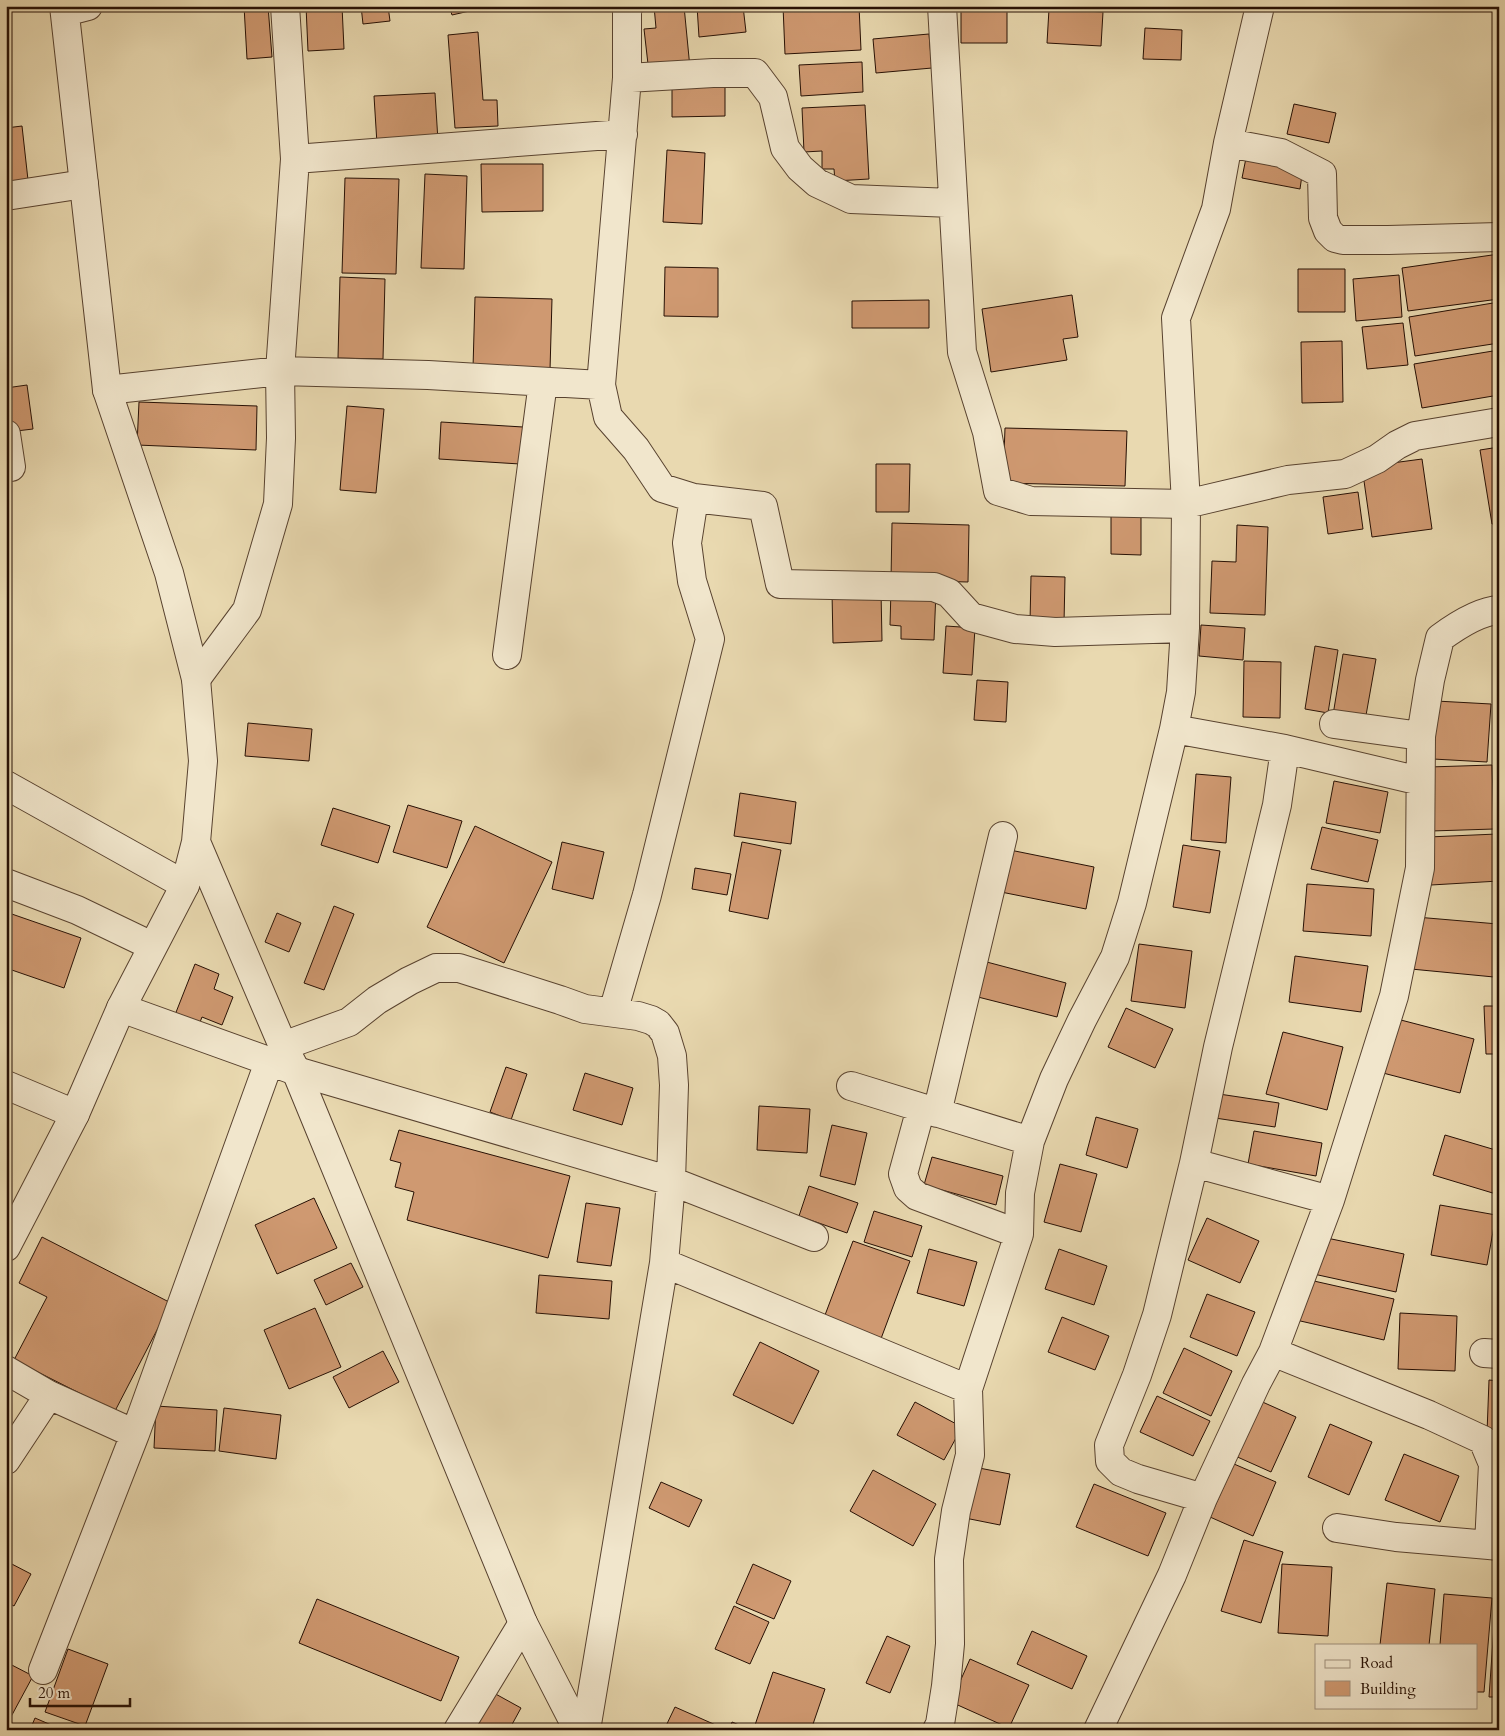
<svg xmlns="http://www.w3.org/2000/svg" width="1505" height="1736" viewBox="0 0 1505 1736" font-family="Cardo,serif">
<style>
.building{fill:#cf9971;stroke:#271004}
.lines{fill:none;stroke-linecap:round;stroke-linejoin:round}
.minor-casing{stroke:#58422f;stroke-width:30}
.tertiary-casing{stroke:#58422f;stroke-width:30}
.minor{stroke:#f1e6cc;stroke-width:28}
.tertiary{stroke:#f1e6cc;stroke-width:28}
</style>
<rect width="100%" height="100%" fill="#e9d9b0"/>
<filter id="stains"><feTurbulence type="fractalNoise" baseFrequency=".004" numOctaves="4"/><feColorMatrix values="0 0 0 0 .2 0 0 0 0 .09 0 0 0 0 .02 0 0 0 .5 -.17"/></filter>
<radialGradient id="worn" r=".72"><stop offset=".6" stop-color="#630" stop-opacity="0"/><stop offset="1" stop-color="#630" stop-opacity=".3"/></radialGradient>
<path class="building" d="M244 6H268L272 57 247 59Z
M306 6H342L344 49 308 51Z
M361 6H388L390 21 363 24Z
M395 6H425L426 9 395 10Z
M449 6H486L487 7 452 15Z
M493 6H519L494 11Z
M654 6H684L690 68 649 73 644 29 656 28Z
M697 6H743L746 32 699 37Z
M783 6H859L861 50 785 54Z
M961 6H1007V43H961Z
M1049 9 1103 12 1101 46 1047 43Z
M1145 28 1182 30 1181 60 1143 59Z
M478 32 483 100H497L498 126 455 128 448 35Z
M929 34 932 68 876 73 873 39Z
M862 62 863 92 801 96 799 65Z
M725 77V116L672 117V78Z
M435 93 438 141 377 144 374 96Z
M1294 104 1336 113 1329 143 1287 134Z
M865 105 869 179 835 181 834 169H822V151L804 152 802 108Z
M22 126 28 180 6 183V128Z
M667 150 705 153 702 224 663 222Z
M1246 158 1303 168 1300 189 1242 178Z
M481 164H543V211L482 212Z
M425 174 467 176 464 269 421 268Z
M345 178 399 179 396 274 342 273Z
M1499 254V299L1408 311 1402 268Z
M665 267 718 268V317L664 316Z
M1298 269H1345V312H1298Z
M1399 275 1402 317 1356 321 1353 279Z
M340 277 385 279 383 359 338 358Z
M1072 295 1078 337 1063 339 1067 360 991 372 982 309Z
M475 297 552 299 550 370 473 368Z
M929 300V328H852V301Z
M1499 302V343L1415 356 1409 317Z
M1403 323 1408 365 1367 369 1362 327Z
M1342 341 1343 402 1302 403 1301 342Z
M1499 350V395L1422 408 1414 364Z
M27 385 33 429 8 432 6 388Z
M139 402 257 406 256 450 137 445Z
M347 406 384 409 376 493 340 490Z
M441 422 523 427 520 464 439 459Z
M1005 428 1127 431 1125 486 1003 483Z
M1499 447V523L1492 524 1480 450Z
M1422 459 1432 529 1372 537 1362 467Z
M876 464H910L909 512H876Z
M1358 492 1363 529 1328 534 1323 497Z
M1111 512H1141V555L1111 554Z
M892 523 969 525 968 582 891 580Z
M1237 525 1268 527 1265 615 1210 613 1212 561 1236 562Z
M1031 576 1065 577 1064 623 1030 622Z
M891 589 936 591 934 640 901 639V626L890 625Z
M881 591 882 641 833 643 832 592Z
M1201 625 1245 628 1243 660 1199 656Z
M946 626 975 628 972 675 943 673Z
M1315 646 1338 650 1328 713 1305 709Z
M1343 654 1376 659 1365 721 1333 715Z
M1244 661 1281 662 1280 718 1243 717Z
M977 680 1008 682 1006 722 974 720Z
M1436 701 1491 704 1487 762 1433 759Z
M1496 702H1499V750H1497Z
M248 723 312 729 309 761 245 756Z
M1492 765 1494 829 1431 831 1429 767Z
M1196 774 1231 777 1226 843 1191 840Z
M1334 781 1388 792 1380 833 1326 823Z
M740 793 796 802 791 844 734 836Z
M408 805 462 821 447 868 393 852Z
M333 808 390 826 378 863 321 845Z
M475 826 552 862 504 963 427 927Z
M1322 827 1378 840 1368 882 1311 869Z
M1497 834 1499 881 1431 885 1428 837Z
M562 842 604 852 593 899 552 889Z
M742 842 781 850 768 919 729 911Z
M1183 845 1220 851 1210 913 1173 907Z
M1005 849 1094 867 1086 909 996 891Z
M695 868 731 874 727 895 692 889Z
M1307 884 1374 889 1371 936 1303 931Z
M334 906 354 914 324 990 304 983Z
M6 912 81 938 64 988 6 968Z
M277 913 301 923 289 952 265 942Z
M1416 917 1498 924 1494 977 1411 969Z
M1139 944 1192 951 1185 1008 1131 1001Z
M1295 956 1368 966 1361 1012 1289 1002Z
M983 961 1066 983 1057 1017 974 996Z
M195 964 219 974 214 989 233 997 222 1025 202 1017 195 1035 171 1025Z
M1484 1006H1499V1054H1486Z
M1126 1008 1173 1029 1155 1068 1108 1047Z
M1397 1019 1474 1039 1460 1093 1383 1073Z
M1283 1032 1343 1047 1327 1110 1266 1094Z
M506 1067 527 1074 511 1120 490 1112Z
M585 1073 633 1088 622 1125 573 1110Z
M1219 1094 1279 1103 1275 1127 1215 1118Z
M759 1106 810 1109 807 1153 757 1150Z
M1096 1117 1138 1129 1127 1168 1086 1155Z
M832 1125 867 1133 855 1185 820 1176Z
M399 1130 570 1176 548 1258 407 1220 414 1192 395 1187 401 1163 390 1160Z
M1254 1131 1322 1143 1316 1176 1248 1164Z
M1445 1135 1499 1151V1184L1496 1194 1433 1175Z
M932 1157 1003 1176 996 1205 924 1185Z
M1060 1164 1097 1174 1081 1232 1044 1222Z
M809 1186 858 1203 847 1233 799 1216Z
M314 1198 337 1248 277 1274 255 1225Z
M586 1203 620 1208 611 1266 577 1262Z
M1440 1205 1496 1215 1487 1265 1431 1255Z
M874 1211 922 1226 912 1257 864 1242Z
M1207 1218 1259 1241 1240 1283 1188 1260Z
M1317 1236 1404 1254 1396 1292 1309 1273Z
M42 1237 171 1303 115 1411 14 1360 47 1297 19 1283Z
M853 1241 910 1261 879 1344 822 1323Z
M929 1249 977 1262 964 1306 917 1293Z
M1059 1249 1107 1266 1094 1305 1045 1289Z
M351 1263 363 1287 326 1305 314 1280Z
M539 1275 612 1281 609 1319 536 1313Z
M1305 1279 1394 1299 1384 1340 1296 1320Z
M1207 1294 1255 1312 1237 1356 1190 1337Z
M315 1308 341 1367 289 1389 264 1330Z
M1400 1313 1457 1316 1455 1371 1398 1369Z
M1062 1317 1109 1336 1095 1370 1048 1352Z
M760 1342 819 1371 793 1424 733 1395Z
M1184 1348 1232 1371 1211 1416 1163 1393Z
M383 1351 399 1382 349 1408 333 1377Z
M1489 1380 1499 1381V1433H1487Z
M1157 1396 1210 1421 1193 1456 1140 1432Z
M1258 1400 1296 1417 1271 1472 1233 1455Z
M915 1402 962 1427 944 1460 897 1435Z
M156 1406 217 1410 215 1451 154 1448Z
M224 1408 281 1415 276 1459 219 1451Z
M1330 1424 1372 1442 1349 1495 1308 1477Z
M1404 1454 1459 1476 1440 1522 1385 1500Z
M1234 1464 1276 1482 1253 1536 1210 1517Z
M974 1467 1010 1474 1000 1525 965 1518Z
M873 1470 936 1504 913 1546 850 1511Z
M661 1482 702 1500 689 1527 649 1508Z
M1094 1484 1166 1513 1148 1556 1076 1527Z
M1244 1540 1283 1552 1261 1623 1221 1611Z
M6 1561 31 1574 14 1606 6 1602Z
M753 1564 791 1581 774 1619 736 1603Z
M1282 1564 1332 1567 1328 1636 1278 1633Z
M1387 1583 1435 1589 1429 1645H1380Z
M1444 1594 1492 1598 1484 1692H1476V1645H1440Z
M1496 1597H1499V1697H1489Z
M317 1599 459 1657 441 1701 299 1643Z
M734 1606 769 1622 750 1664 715 1649Z
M1032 1631 1087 1656 1072 1689 1017 1664Z
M887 1636 910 1646 890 1693 866 1683Z
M68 1649 108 1664 85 1726 45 1712Z
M970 1659 1029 1685 1009 1728 951 1702Z
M6 1662 33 1676 6 1726Z
M773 1672 825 1689 811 1730H760L754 1728Z
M492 1692 521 1708 509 1730H472Z
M675 1707 727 1730H664Z
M35 1718 63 1730H30Z
M732 1722 751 1730H729Z"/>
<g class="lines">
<defs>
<path id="minor" d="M629 6 627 9V78L601 385 608 417 636 449 662 488 694 498 763 506 780 584 934 587 949 593 971 617 1015 629 1055 632 1185 628
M942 6 962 352 987 432 998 491 1031 501 1186 504 1288 480 1345 474 1377 459 1397 445 1415 436 1499 422
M627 78 713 73H755L773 97 785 148 800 168 817 183 851 199 952 203
M1228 143 1281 153 1322 174 1323 218 1328 231 1335 238 1343 240H1388L1499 237
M295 159 623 134
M6 196 84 184
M107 390 280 371 428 375 601 385
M6 434 11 467
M507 655 543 382
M196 679 247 610 278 504 281 438 280 371 295 159 285 6
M1334 724 1421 736
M1174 729 1285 749 1420 781
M6 785 185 885
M6 883 77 910 152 946
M121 1008 296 1071 671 1181 814 1237
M613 1012 647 895 710 639 692 581 687 543 694 498
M283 1046 349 1022 377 1000 409 981 436 968H459L560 1000 585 1009 638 1016 651 1020 658 1024 665 1033 672 1056 674 1085 671 1181 664 1263 586 1730
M6 1085 75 1114
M851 1086 1030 1141
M921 1108 903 1174 908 1188 917 1196 1019 1234
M937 1113 1003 836
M1194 1163 1330 1200
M664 1263 968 1389
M1273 1352 1429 1415 1483 1440 1493 1464 1489 1545 1499 1546
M1484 1353 1499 1354
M6 1370 49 1395 135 1434 43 1670
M135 1434 269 1062
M6 1460 49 1395
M1203 1498 1138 1479 1121 1472 1110 1461 1109 1445 1137 1375 1157 1315 1194 1163 1218 1047 1277 805 1285 749
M1337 1528 1396 1537 1489 1545
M458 1730 523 1623
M937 1730 940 1724 946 1686 950 1644 949 1559 956 1511 970 1455 968 1389 1019 1234 1020 1193 1030 1141 1054 1079 1082 1020 1115 957 1132 903 1174 729 1181 692 1185 628 1186 504 1176 318 1216 209 1228 143 1260 6
M1098 1730 1172 1575 1203 1498 1256 1384 1273 1352 1330 1200 1394 996 1420 868 1421 736 1430 680 1440 638C1455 627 1480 611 1499 610"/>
<path id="tertiary" d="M65 12 88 6
M196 842 283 1046 296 1071 523 1623 578 1730
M6 1247 75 1114 121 1008 185 885 196 842 203 761 196 679 169 573 107 390 64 6"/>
</defs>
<use href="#minor" class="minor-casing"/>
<use href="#tertiary" class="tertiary-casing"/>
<use href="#minor" class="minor"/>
<use href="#tertiary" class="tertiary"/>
</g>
<rect width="1505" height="1736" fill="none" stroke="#e9d9b0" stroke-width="25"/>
<rect x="8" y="8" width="1490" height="1721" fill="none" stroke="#271004" stroke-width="2.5"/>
<rect x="12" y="12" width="1480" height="1711" fill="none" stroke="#271004"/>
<rect x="1315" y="1644" width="162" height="65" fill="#f1e6cc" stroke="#a0907c"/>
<rect x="1325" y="1660" width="25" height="8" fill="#f1e6cc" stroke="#a0907c"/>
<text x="1360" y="1668" font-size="15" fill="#271004">Road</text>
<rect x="1325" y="1681" width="25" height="15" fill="#cf9971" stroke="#a0907c"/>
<text x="1360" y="1694" font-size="15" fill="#271004">Building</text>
<path d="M30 1698v8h100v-8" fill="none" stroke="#271004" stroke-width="2.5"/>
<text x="38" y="1698" font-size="15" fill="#271004" stroke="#f1e6cc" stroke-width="4" paint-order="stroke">20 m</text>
<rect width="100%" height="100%" filter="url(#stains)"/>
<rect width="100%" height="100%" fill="url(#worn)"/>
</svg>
